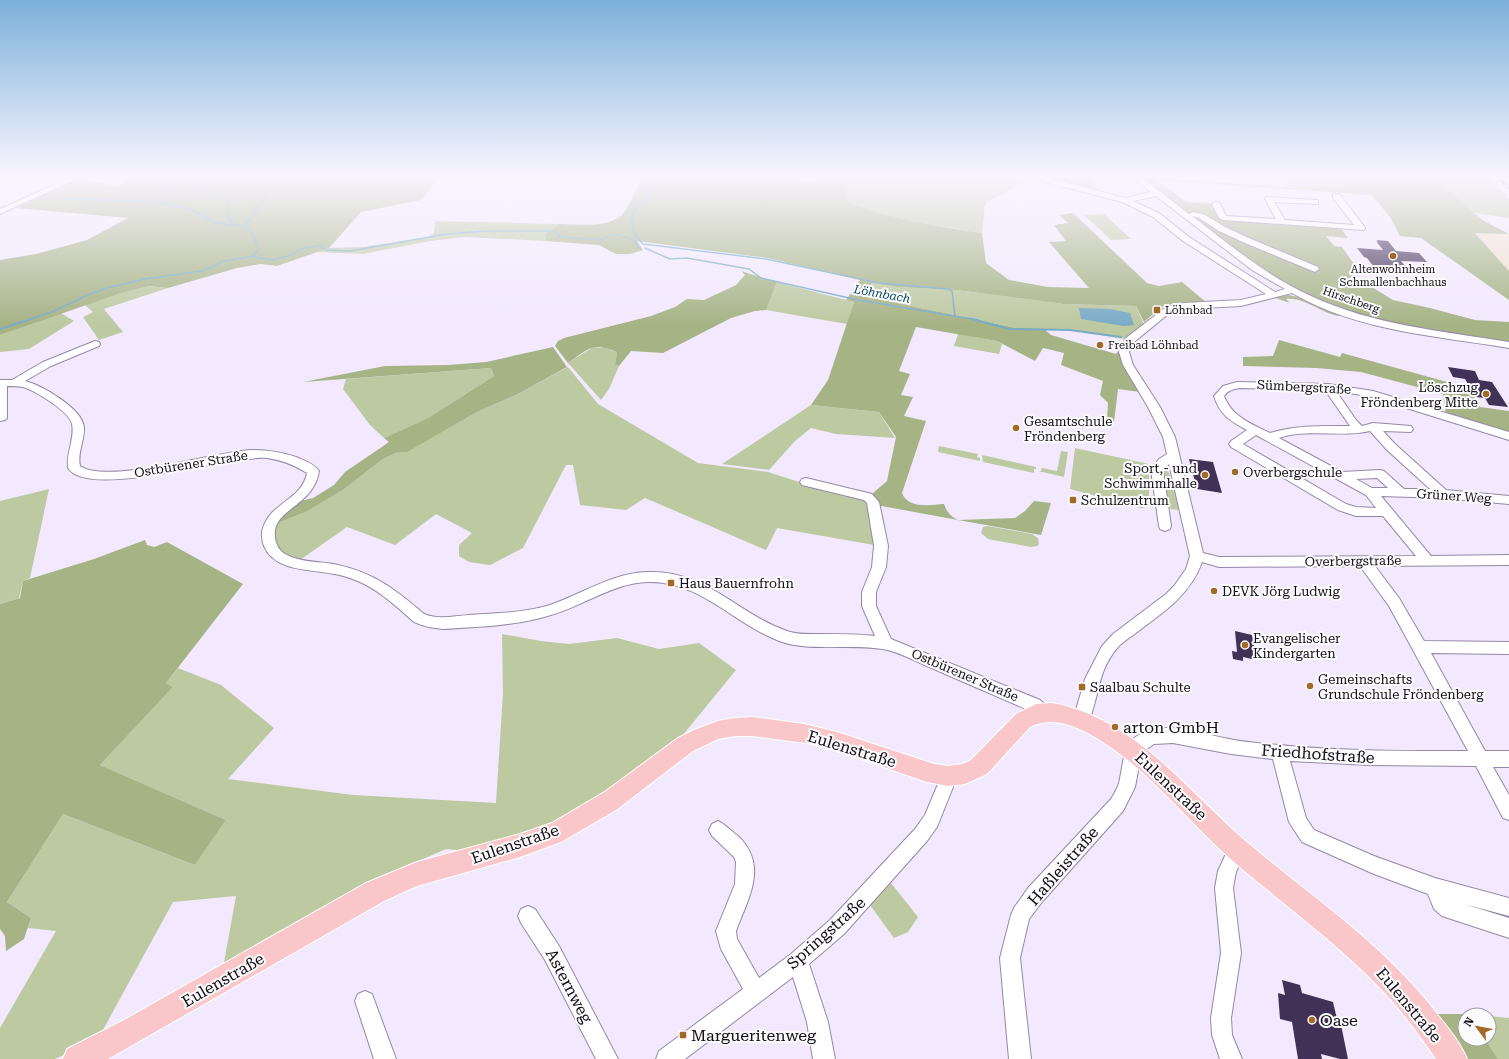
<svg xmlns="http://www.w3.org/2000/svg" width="1509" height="1059" viewBox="0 0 1509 1059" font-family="'Roboto Serif',serif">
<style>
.industrial{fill:#f3e0d0}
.green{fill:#bdc9a1}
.forest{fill:#a6b385}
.water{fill:#7aabc6}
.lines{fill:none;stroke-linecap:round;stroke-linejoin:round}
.stream-far1{stroke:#7aabc6;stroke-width:1.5}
.stream{stroke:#7aabc6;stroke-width:2}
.building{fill:#423156}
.minor-casing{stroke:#9587a7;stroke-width:2}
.major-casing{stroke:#fff;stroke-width:2}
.minor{fill:#fff;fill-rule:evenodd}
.major{fill:#f9c7c9;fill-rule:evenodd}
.rail-casing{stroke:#2d2834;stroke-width:2.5}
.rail{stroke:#fbfbfb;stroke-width:1.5;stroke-dasharray:5;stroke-linecap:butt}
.poi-dot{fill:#a26a26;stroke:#fbfbfb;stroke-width:1.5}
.labels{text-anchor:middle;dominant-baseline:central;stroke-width:4;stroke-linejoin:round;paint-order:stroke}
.far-poi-label{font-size:11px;fill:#120d18;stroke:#fbfbfb;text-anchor:start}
.far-street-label{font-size:11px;fill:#120d18;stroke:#fbfbfb}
.far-water-label{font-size:12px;font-style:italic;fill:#084a65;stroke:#fbfbfb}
.street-label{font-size:13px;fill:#120d18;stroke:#fbfbfb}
.poi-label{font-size:13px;fill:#120d18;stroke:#fbfbfb;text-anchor:start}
.near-poi-label{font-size:16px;fill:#120d18;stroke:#fbfbfb;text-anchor:start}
.near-street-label{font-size:16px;fill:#120d18;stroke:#fbfbfb}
</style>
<rect width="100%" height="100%" fill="#f2e9fe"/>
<path class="industrial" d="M1474 233 1509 234V271L1480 237Z"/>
<path class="green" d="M871 177H1034L992 199 985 205 982 233 919 223 878 213 849 202 846 195V189Z
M1285 177H1366L1375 185 1344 184 1345 189 1311 185 1295 188 1284 187 1283 186 1288 184V182Z
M1433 177H1488L1509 199V218L1474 213Z
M1104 214 1131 239 1111 240 1084 215Z
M435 221 558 224 545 235 546 241 465 237 430 241 363 254 316 252 329 248 363 247 428 237 434 233Z
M777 282 854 302 847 324 766 310Z
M873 283 896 287 956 290 1064 304 1136 306 1145 327 1130 340 1076 331 1016 328 864 296Z
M149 286 168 288 104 309 123 332 99 340 83 317 93 312 84 304 118 294Z
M61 313 74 321 29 349 0 352V335Z
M958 334 997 341 1002 344 999 354 954 346Z
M593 347 605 348 617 352 615 365 619 366 609 389 601 400 568 363Z
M568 367 598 404 698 463 768 472 796 481 867 497 880 546 777 528 766 550 645 498 626 510 580 505 573 465H566L523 548 490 565 469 562 459 556V545L472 533 436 514 395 545 347 527 300 560C279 554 272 547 275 524L306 512 343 490 383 459 396 453 406 452 477 412 520 393Z
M491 368 494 376 428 418 384 438 370 425 343 389 346 379Z
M811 405 879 412 895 438 836 434 811 428 795 441 769 470 722 464Z
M939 446 978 454 977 457 980 458V461L938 452Z
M1075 448 1149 464V505L1146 507 1141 508 1096 498V496L1070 489Z
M1061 451 1068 452 1064 477 1038 471H1041L1042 468 1057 471Z
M982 455 1036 467V469H1034V473L983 462Z
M1165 469 1169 473 1179 510 1170 509 1162 471Z
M49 489 30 578 23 581 19 598 0 604V501Z
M988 526 1032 534 1038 538 1039 544 1037 546 1031 547 988 539 981 533 983 527Z
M502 634 541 641 569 644 617 638 659 649 699 643 736 670 678 741 632 778 540 833 468 851 446 849 368 883 223 968 236 896 173 902 98 1039 55 1059H0V1028L56 931 28 928 31 918 7 902 63 814 195 865 226 820 100 765 173 687 166 683 178 668 221 685 274 728 228 779 353 795 496 803 503 693Z
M891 883 918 917 908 932 894 938 870 905Z
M1489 1016 1509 1018V1059H1498L1485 1039H1489Z"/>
<path class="forest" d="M132 177H440L421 200 361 212 329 248 277 266 261 264 237 268 168 288 149 286 118 294 0 335V260L36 254 87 240 128 218 17 208 80 178 117 187Z
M642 177H793L808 183 822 177H871L846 189V195L849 202C892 220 936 226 982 233L986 263 1009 280 1048 287 1089 288 1049 242 1066 241 1054 225 1068 223 1059 215 1073 213 1147 283 1159 286 1182 282 1206 302H1182L1161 307 1144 322 1136 306 1064 304 956 290 896 287 872 283 864 296 1016 328 1044 329 1051 335 1116 354 1117 352 1120 354C1122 369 1132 380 1140 392L1118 389 1114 422 1107 420 1108 403 1100 395 1103 381 1061 365 1064 353 1043 348 1035 361 997 341 916 327 899 371 910 374 901 395 913 397 904 416 926 421 902 493C908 509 930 505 944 504 947 512 950 516 958 520L876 505 873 493 887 481 896 437 879 412 811 405 828 380 854 302 846 300 860 280 768 258 637 241 643 250 630 254H616L599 245 546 241 545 235 558 224C578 224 605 229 622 215 627 211 638 185 642 177Z
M1042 177H1092L1097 191 1067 185Z
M1141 177 1295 188 1311 185 1345 189 1344 184 1374 185 1366 177H1433L1474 213 1484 221 1509 234 1475 233 1509 271V300L1421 238 1400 236 1390 217 1372 195 1153 180 1168 188 1186 202 1218 204 1225 217 1338 225 1348 238 1326 236 1334 246 1342 247 1357 268 1349 273 1393 300 1430 308 1475 320 1509 322V342L1387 322 1350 311 1293 289 1258 267Z
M741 271 777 282 766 310 755 311 731 318 663 353 631 351 619 366 615 365 617 352C591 342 590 348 568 363L555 346 558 341 564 338 651 316 675 307 687 299 704 300 736 285 745 275Z
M1288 295 1299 297 1342 316C1326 317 1306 297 1286 299L1290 303 1275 298Z
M1279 340 1340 357 1342 353 1469 388 1480 407 1509 411V434L1446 415 1443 394 1361 372 1316 368 1243 366V357L1273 356Z
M553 347 567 367 520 393 477 412 407 452 396 453 383 459 343 490 306 512 275 524 297 502 313 498 334 485 345 472 389 442 384 438 428 418 494 376 491 368 303 382 385 366 448 365 486 362Z
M1034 501 1051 503 1041 535 958 520 1015 518 1025 511Z
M145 540 147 545 154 547 167 542 243 584 166 683 173 687 100 765 226 820 195 865 63 814 7 902 31 918 24 939 6 951 5 936 0 929V604L20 598 23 581 94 559Z
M1438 1014H1468L1469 1015H1465V1039H1485L1498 1059H1453L1426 1021Z"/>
<path class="water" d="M1079 308 1110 309 1130 313 1134 325 1124 326 1081 319Z"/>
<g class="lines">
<path class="stream-far1" d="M209 177 198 185 229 201 227 215 233 225
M655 177 656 178 653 180 652 187 654 191 649 194C647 203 636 205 633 213 629 224 635 236 643 244L766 259 879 283 948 289 952 291 955 316
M61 199 152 201 190 209 216 223 245 226 254 237 259 250 252 256 272 260 288 256 304 248 321 245 325 250 350 251 447 234 486 231H555L558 235 563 237 603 240 610 235H619L634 240 639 248
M152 201 175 177
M245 226 280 177
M645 248 670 259 687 258 749 269 761 278 858 300 978 320
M28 320 54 311 90 294 107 288 145 279 202 271 217 265 220 262 252 256"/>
<path class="stream" d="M972 319 1010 329 1070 330 1121 337
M0 329 31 319"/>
</g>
<path class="building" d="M1377 240 1388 241 1396 251 1419 253 1427 262 1401 261 1412 274 1377 271 1367 258 1364 257 1357 248 1383 250 1376 241 1378 242Z
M1448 367 1475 371 1479 380 1492 382 1508 407 1489 405 1485 398 1476 397 1465 379 1453 377Z
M1189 459 1213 462 1222 493 1197 489Z
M1235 631 1252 635 1256 660 1243 657V661L1233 659 1232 651 1237 652Z
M1282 980 1300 985 1302 993 1333 1002 1337 1019 1340 1020 1348 1059H1340L1321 1054 1322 1059H1298L1292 1022 1280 1019 1278 993 1285 995Z"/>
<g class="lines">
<defs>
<path id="minor" d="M71 177H81L0 214V209Z
M1033 177H1045L1125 198 1151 192 1132 177H1141L1189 214 1193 212 1205 215 1225 227 1251 239 1318 267 1319 269 1315 272 1245 243 1219 231 1199 218 1192 216C1230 245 1267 276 1311 296 1373 325 1442 331 1509 342V348C1436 336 1357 331 1292 293L1241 306 1184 309 1172 311 1134 342 1129 352 1133 365 1160 407 1175 437 1203 553 1219 557 1416 556 1383 516H1356L1338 510 1231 447 1229 444 1231 441 1247 430C1230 421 1220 415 1214 396L1223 386 1237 382 1328 384 1373 391 1509 432V440L1368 396 1336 391 1356 420 1362 426 1373 423 1411 426 1413 429 1411 432 1383 431 1395 444 1446 490 1509 496V504L1443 498 1381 496 1431 556 1509 555V565L1375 566 1399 598 1424 641 1509 642V654L1431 653 1485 751H1509V767H1493L1509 795V820L1503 818 1476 766 1370 765 1290 761 1306 818 1314 830 1374 856 1435 878 1509 898V916L1464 904 1509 918V938L1442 916 1434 909 1428 894 1374 874 1302 842 1289 822 1273 759 1231 754 1173 743 1154 744 1144 751 1140 760 1135 787 1123 811 1042 902 1029 919 1020 958 1031 1059H1009L1000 958 1011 915 1014 908 1028 888 1111 799C1114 794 1117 789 1119 783 1123 768 1122 746 1137 736 1165 719 1200 734 1229 739 1248 743 1269 744 1289 746 1348 751 1408 751 1468 751L1389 606 1360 566 1219 567 1202 562C1191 593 1166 611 1141 629 1134 635 1125 640 1119 646 1096 671 1100 698 1087 725L1081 727 1075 725 1073 720 1085 679 1102 646 1113 634 1166 594 1174 586 1186 569 1190 556 1169 464 1163 470 1171 526 1170 529 1165 531 1160 529 1159 526 1151 470 1159 459 1167 454 1163 437 1148 407 1123 365 1119 352 1120 348 1126 338 1166 307 1184 303 1241 300 1266 294 1183 241 1153 217 1122 202 1034 179ZM1156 196 1252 270 1285 289 1275 292 1189 237 1159 213 1133 201ZM1240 388 1325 390 1350 426C1323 426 1296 425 1270 433 1252 424 1232 417 1224 396 1229 390 1233 389 1240 388ZM1370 431 1387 450 1430 489H1404L1384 471 1380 470 1342 472 1279 438C1308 428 1341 438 1370 431ZM1256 435 1366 495 1376 508 1356 507 1346 504 1243 444ZM1377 478 1388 488H1372L1356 479Z
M1333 194H1339L1364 226 1365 228 1364 230 1223 220 1219 218 1212 204 1216 202H1219L1226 216 1276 219 1265 199 1266 197 1315 200H1318V204L1274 202 1285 220 1354 225 1333 198Z
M95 341 99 342 100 344 99 346 51 366 25 381C41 385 82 408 84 427 85 440 77 452 80 466 107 485 214 452 251 450 267 450 281 452 296 457 303 460 315 464 319 471 314 504 279 508 275 530 274 540 277 549 285 554 301 563 321 561 338 565 375 573 397 591 424 614 438 620 454 616 469 615 496 613 524 613 550 605 582 594 612 573 647 572 707 570 736 613 787 631 797 635 810 634 820 634 838 634 857 634 875 636L862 606V592L872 567 874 546 867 503 864 500 802 485 800 482 802 479 806 478 872 494 879 502 888 546 886 567 876 592V606L891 639 1040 700 1048 707 1050 712 1048 717C1039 720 1035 716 1028 710 997 696 965 683 934 669 919 663 903 654 888 650 854 643 813 652 782 642 734 625 702 581 648 582 613 583 583 606 551 615 516 626 478 627 443 629 432 628 423 626 414 622 397 607 379 590 358 581 350 578 342 575 334 574 311 569 275 572 264 546 262 541 261 533 263 528 271 502 302 500 307 473 294 465 282 460 267 458 229 455 88 500 68 468 66 453 75 438 72 424 70 412 37 392 26 388 20 386 13 386 7 386V418L5 420 0 421V380H12L43 362Z
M949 769 955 772 957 777 937 827 927 841 844 934 809 964 828 1022 835 1059H813L807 1022 793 977 685 1059H656L659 1051 743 989 721 949 716 931 735 884 736 862 734 857 712 836 709 830 712 824 718 821C726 825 731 831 738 836 769 866 748 898 736 931L737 939 759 978 791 954 830 920 915 829 925 815 943 772Z
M1237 840 1243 843 1246 849 1236 872 1233 888 1241 953 1231 1018 1232 1035 1242 1059H1220L1212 1035 1211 1018 1221 953 1215 888 1218 871 1231 843Z
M528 906 535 909 559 946 618 1059H596L545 960 521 923 518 916 521 909Z
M365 991 372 994 396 1059H374L355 1001 358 994Z"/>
<path id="major" d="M1052 703C1077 707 1103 719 1124 733 1168 762 1202 803 1242 838 1308 895 1383 943 1437 1014 1448 1028 1460 1042 1467 1059H1436C1419 1034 1401 1009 1380 988 1333 939 1277 900 1226 855 1187 819 1153 776 1109 746 1087 731 1056 713 1030 727L987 774 965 784 948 786 927 782 846 754 813 744 752 736H735L718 739 693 751 616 810 561 842 520 857 417 886 384 901 108 1059H63L67 1049 126 1019 366 883 417 862 520 834 552 823 606 791 678 738 694 730 718 721 735 718 752 717 804 724 837 732 934 764 948 766 963 764 971 760 1016 714 1036 704Z"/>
</defs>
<use href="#minor" class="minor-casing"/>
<use href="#major" class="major-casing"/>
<use href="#minor" class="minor"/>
<use href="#major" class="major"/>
<defs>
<path id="rail" d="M1498 177 1509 188"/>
</defs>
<use href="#rail" class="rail-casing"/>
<use href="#rail" class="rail"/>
</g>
<linearGradient id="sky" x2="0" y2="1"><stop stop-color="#7cb0da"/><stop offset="0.54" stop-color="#f9f5ff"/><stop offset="1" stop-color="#f9f5ff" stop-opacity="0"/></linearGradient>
<rect width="1509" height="325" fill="url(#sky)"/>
<g class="poi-dot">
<circle cx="1393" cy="256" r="4"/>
<rect x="1153" y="306" width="8" height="8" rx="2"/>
<circle cx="1100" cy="345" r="4"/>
<circle cx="1486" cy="394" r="4"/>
<circle cx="1016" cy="428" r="4"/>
<circle cx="1235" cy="472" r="4"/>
<circle cx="1205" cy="475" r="4"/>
<rect x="1069" y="496" width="8" height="8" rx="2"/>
<rect x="667" y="579" width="8" height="8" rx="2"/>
<circle cx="1214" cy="591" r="4"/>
<circle cx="1245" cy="645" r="4"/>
<circle cx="1310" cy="686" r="4"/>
<rect x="1078" y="683" width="8" height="8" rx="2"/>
<circle cx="1115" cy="727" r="4"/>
<circle cx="1312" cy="1020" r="4"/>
<rect x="679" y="1031" width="8" height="8" rx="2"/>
</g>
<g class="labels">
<g class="far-poi-label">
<text x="1393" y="269" text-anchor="middle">Altenwohnheim<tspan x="1393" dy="13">Schmallenbachhaus</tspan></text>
<text x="1165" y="310">Löhnbad</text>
<text x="1108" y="345">Freibad Löhnbad</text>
</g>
<g class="far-street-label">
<text transform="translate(1351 300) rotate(19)">Hirschberg</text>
</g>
<g class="far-water-label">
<text transform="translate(882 294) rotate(10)">Löhnbach</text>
</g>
<g class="street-label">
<text transform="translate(1304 387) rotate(3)">Sümbergstraße</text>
<text transform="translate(191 464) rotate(-9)">Ostbürener Straße</text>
<text transform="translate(1454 496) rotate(4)">Grüner Weg</text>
<text transform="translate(1353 561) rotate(-1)">Overbergstraße</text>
<text transform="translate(965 675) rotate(23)">Ostbürener Straße</text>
</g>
<g class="poi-label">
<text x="1478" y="387" text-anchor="end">Löschzug<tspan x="1478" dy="15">Fröndenberg Mitte</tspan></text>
<text x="1024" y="421">Gesamtschule<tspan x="1024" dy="15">Fröndenberg</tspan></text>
<text x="1197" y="468" text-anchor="end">Sport,- und<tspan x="1197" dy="15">Schwimmhalle</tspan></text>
<text x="1243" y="472">Overbergschule</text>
<text x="1081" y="500">Schulzentrum</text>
<text x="679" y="583">Haus Bauernfrohn</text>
<text x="1222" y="591">DEVK Jörg Ludwig</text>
<text x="1253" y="638">Evangelischer<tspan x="1253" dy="15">Kindergarten</tspan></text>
<text x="1318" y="679">Gemeinschafts<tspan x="1318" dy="15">Grundschule Fröndenberg</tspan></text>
<text x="1090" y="687">Saalbau Schulte</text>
</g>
<g class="near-poi-label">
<text x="1123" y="727">arton GmbH</text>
<text x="1320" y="1020">Oase</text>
<text x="691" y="1035">Margueritenweg</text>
</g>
<g class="near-street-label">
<text transform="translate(852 749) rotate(17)">Eulenstraße</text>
<text transform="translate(1318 754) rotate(4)">Friedhofstraße</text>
<text transform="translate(1171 786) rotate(43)">Eulenstraße</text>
<text transform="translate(515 844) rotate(-19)">Eulenstraße</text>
<text transform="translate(1063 866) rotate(-49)">Haßleistraße</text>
<text transform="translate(826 933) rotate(-42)">Springstraße</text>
<text transform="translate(223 980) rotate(-30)">Eulenstraße</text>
<text transform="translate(569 986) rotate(62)">Asternweg</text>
<text transform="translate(1409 1005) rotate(50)">Eulenstraße</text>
</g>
</g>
<g transform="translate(1477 1027) rotate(302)"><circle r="19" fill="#fbfbfb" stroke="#9e9ca0"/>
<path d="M0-3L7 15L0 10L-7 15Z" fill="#a26a26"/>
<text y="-6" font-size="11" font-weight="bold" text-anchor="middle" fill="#120d18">N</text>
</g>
</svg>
